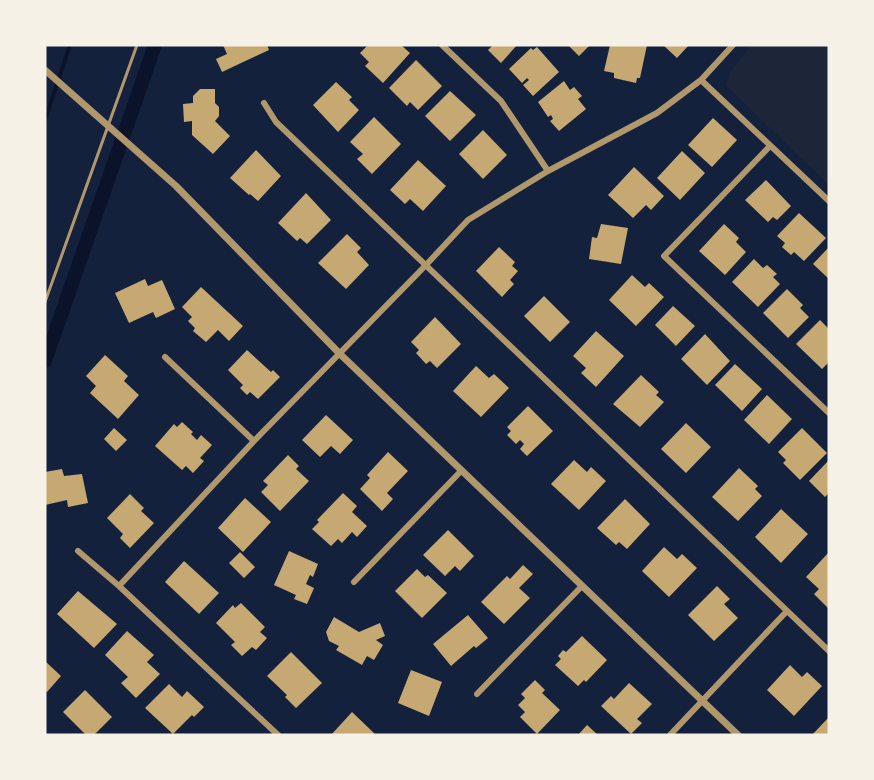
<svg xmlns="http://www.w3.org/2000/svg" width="874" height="780" viewBox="0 0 874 780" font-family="Mulish,sans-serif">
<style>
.green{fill:#1d2539}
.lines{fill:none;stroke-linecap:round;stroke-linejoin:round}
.stream{stroke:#0b132b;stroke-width:4}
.canal{stroke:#0b132b;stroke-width:14}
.building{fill:#c6a872}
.service{stroke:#b1986c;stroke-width:3}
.minor{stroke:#b1986c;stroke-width:6}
.tertiary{stroke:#b1986c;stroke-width:7}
</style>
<rect width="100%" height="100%" fill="#14213d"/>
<path class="green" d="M751 45H829V185L726 86 729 74Z"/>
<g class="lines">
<path class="stream" d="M45 120 70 45"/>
<path class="canal" d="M45 361 155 45"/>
</g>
<path class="building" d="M223 45H267L269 50 222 72 216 59 227 54Z
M368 45H401L410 53 383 83 365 66 369 62 360 53Z
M493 45H517L501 63 488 50Z
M568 45H590L579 56Z
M610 45H647L640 78H637L636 83 614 78V73L604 71Z
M663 45H689L677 58Z
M537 47 559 72 533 96 523 85 529 80 527 78 522 83 509 69 531 48 533 50Z
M416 60 442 86 418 110 410 102 407 106 389 88Z
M564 81 570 90 574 87 582 96 578 99 586 109 559 131 550 121 553 119 551 115 548 117 538 102Z
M336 82 352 97 349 100 359 110 338 132 313 105Z
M200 89H215V103L219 107V116L215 121 230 136 213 154 192 135V121L184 122 183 104 193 103V96Z
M450 91 476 115 450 141 425 116Z
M374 117 401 144 372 174 357 159 363 154 350 142Z
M713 118 737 140 712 167 688 145Z
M483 130 507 155 483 179 459 154Z
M256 150 281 176 258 201 250 194 249 195 230 178Z
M682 151 705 173 680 200 657 178Z
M418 160 446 186 423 211 410 199 405 204 390 190Z
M634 167 664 196 651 210 646 205 633 218 608 195Z
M766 180 791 206 777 220 773 217 768 222 745 200Z
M306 193 331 220 307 244 300 238 297 241 278 223Z
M799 213 826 238 804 261 794 252 791 255 782 247 785 243 777 236Z
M601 224 628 228 621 264 589 259 592 237 597 238Z
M724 224 739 238 736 242 746 252 725 275 699 251Z
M347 234 361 248 357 252 369 265 346 289 318 263Z
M499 247 515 262 512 266 518 271 510 280 514 284 502 297 476 271Z
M829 247V279L813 264Z
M754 259 763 268 767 265 777 274 773 277 780 284 758 307 732 282Z
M632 275 645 287 649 283 664 297 636 326 609 300Z
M145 279 148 286 162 280 175 309 156 318 153 312 129 323 115 293Z
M201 287 243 326 229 341 218 330 206 342 193 331 195 328 188 321 192 317 182 307Z
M787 289 803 305 800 308 809 317 788 338 763 313Z
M544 296 570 322 550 342 524 316Z
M673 306 695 326 676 346 655 325Z
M435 317 461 344 437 368 430 361 426 364 416 353 419 350 411 342Z
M820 320 829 329V362L822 369 796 344Z
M596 331 624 356 596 387 581 373 586 368 573 356Z
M705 334 730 361 707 385 681 359Z
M247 350 271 372 273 370 280 377 258 399 250 392 247 395 240 388 243 385 228 370Z
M105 355 128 376 124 381 139 395 118 419 90 393 96 386 86 376Z
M735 364 762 389 742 411 715 385Z
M476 366 489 378 494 374 509 388 481 417 453 391Z
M641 375 659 392 656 395 664 402 640 427 613 404Z
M767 395 792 419 769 444 744 420Z
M528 406 553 431 527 456 520 449 524 444 520 440 516 444 507 435 511 431 507 427Z
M326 415 353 440 340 454 331 446 320 457 302 440Z
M182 422 193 432 191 434 197 440 201 435 212 445 200 458 204 461 193 473 186 466 182 470 155 446 174 424 177 427Z
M686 423 711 447 686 473 661 449Z
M114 428 127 440 116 451 104 439Z
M802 428 827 453 800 480 783 463 786 460 778 452Z
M388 452 408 471 387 493 393 499 382 511 360 489 370 478 367 475Z
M288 455 299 466 296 469 309 481 280 511 261 492 268 485 263 481Z
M574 460 587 472 591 467 606 481 579 510 551 484Z
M829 460V493L825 497 809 481Z
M739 468 758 486 755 489 762 496 738 521 712 497Z
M62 469 64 476 82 474 88 503 68 507 67 500 45 505V472Z
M343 493 357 506 352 512 367 526 357 537 352 532 342 543 338 539 331 546 312 529 319 522 317 520Z
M130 494 144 508 141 511 154 523 130 548 120 538 123 534 107 518Z
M245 498 271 522 243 552 218 528Z
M625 499 650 524 627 549 619 542 616 545 597 528Z
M781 509 808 534 781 563 755 537Z
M448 530 474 556 460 571 455 566 445 576 423 555Z
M664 547 677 559 682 554 697 568 669 597 642 571Z
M289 551 318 564 313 577 310 575 306 584 314 588 307 604 294 599 296 595 274 585Z
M240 552 255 567 244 578 229 563Z
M829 552V609L814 594 819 589 806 577Z
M184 561 219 593 199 614 165 582Z
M523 565 533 574 519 588 530 598 504 624 481 602 507 576 510 579Z
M417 569 425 577 428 575 447 593 422 618 395 591Z
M717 586 730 599 724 604 738 618 714 641 688 615Z
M78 591 117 624 94 648 57 614Z
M241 603 265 627 260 632 267 638 256 650 252 647 242 656 231 645 235 642 216 623 233 605 235 608Z
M468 615 488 638 476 648 474 646 451 666 433 644Z
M334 617 359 632 380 623 385 636 376 640 383 645 374 660 367 656 362 665 336 650 339 646 329 641 326 632Z
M127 631 154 655 147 662 160 674 136 698 121 683 128 677 105 655Z
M582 636 607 660 586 682 584 680 578 686 555 665 561 659 558 656 563 650 566 652Z
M291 652 322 683 296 708 285 697 287 695 267 676Z
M45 661 61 676 47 692 45 690Z
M790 665 802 677 807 672 822 686 794 716 767 690Z
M411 670 442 682 429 716 398 703Z
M535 680 545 690 542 693 560 710 537 734 520 717 525 712 518 705 525 698 521 694Z
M629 683 652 704 637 719 642 723 631 734 601 706 611 696 614 699Z
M169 684 182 697 187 691 204 707 194 717 192 715 173 734 145 708Z
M85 690 112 717 94 735H86L63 712Z
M352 712 376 735H331Z
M829 717V735H812Z
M587 725 598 735H578Z"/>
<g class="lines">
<path class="service" d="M45 302 137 45"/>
<path class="minor" d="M442 45 501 101 548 171
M701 80 829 201
M264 103 276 122 829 651
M770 146 664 256 829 413
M165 357 254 441
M78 551 119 586 278 735
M354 582 461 471
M119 586 254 441 426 265 468 220 548 171 657 113 701 80 733 45
M477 694 582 586
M670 735 787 611"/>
<path class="tertiary" d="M45 70 176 186 340 354 738 735"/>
</g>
<rect width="874" height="780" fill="none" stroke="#f6f1e7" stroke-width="93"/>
</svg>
